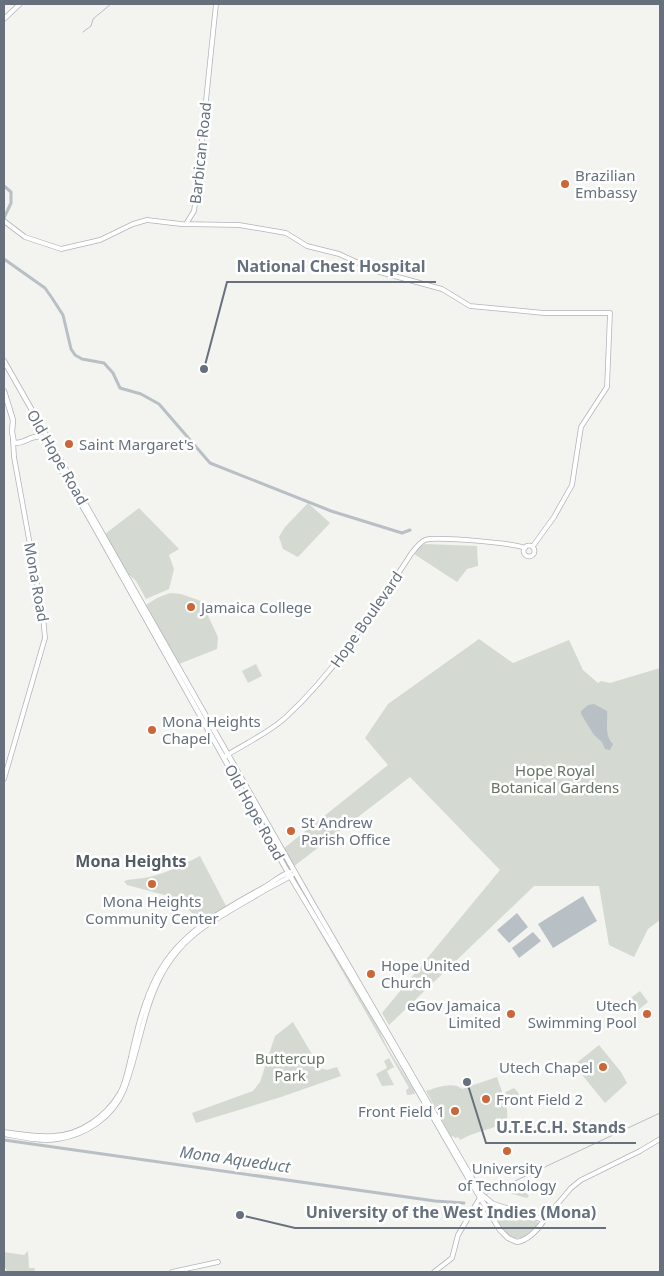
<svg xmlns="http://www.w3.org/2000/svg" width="664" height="1276" viewBox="0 0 664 1276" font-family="'Noto Sans',sans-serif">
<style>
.green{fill:#d4d9d1}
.water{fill:#b8c0c5}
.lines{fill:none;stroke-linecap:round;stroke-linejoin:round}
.stream{stroke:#b8c0c5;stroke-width:1}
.canal{stroke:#b8c0c5;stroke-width:3}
.secondary-casing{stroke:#b1b5b9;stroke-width:5.5}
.primary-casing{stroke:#b0b3b7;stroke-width:6}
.secondary{stroke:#fff;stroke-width:4}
.primary{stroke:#fff;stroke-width:4.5}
.poi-dot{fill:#cb6638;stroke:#fff;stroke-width:2}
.labels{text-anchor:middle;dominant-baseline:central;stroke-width:5;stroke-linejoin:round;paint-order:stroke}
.street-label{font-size:15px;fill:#66717d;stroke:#fff}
.poi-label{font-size:15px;fill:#66717d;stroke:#fff;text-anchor:start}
.park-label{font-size:15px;fill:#667564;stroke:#fff}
.neighbourhood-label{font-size:16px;font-weight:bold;fill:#535b63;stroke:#fff}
.water-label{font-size:16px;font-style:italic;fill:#677881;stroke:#fff}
.leader{fill:none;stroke:#66717d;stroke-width:2}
.callout-dot{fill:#66717d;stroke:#fff;stroke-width:2}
.callout-label{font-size:16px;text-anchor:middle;font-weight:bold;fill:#66717d;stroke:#fff;stroke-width:5;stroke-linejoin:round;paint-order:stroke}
</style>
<rect width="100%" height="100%" fill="#f3f3f0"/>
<path class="green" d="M308 503 330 523 298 557 283 549 279 537 285 527Z
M139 508 179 549 169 555 174 569 169 589 146 599 136 581 128 574 105 534Z
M425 544 477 546 478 566 467 569 457 582 414 554 418 548Z
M170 593 181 594 201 601 218 637 217 649 179 664 146 605 157 598Z
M479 639 513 663 569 640 583 670 598 683 601 681 610 683 660 668V920L648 929 634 957 609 945 599 886H534L389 1025 382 1013 500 870 410 777 293 867 283 849 388 765 365 738 388 704Z
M256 664 262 676 248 683 242 671Z
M200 856 226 906 201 922 187 908 172 897 127 885 124 881C130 879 137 879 144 878 164 875 182 865 200 856Z
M291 879 310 915 316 920 379 1030 387 1047 414 1090 415 1094 407 1095 406 1090 409 1088 290 880Z
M640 991 648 1002 637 1011 628 1000Z
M293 1022 320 1068 327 1070 337 1067 341 1076 281 1097 196 1123 192 1113 253 1091 260 1082 275 1036Z
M599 1045 621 1072 627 1083 605 1103 574 1065Z
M389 1058 394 1067 387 1071 394 1085 382 1086 376 1074 387 1068 384 1061Z
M497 1077C501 1091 511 1109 506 1123 491 1129 474 1132 460 1140L458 1137 455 1138 453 1136 451 1137 426 1091C436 1088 453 1081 462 1089Z
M514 1088 518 1092 521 1103 508 1105 504 1093Z
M517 1183 529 1196 527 1198 509 1193 507 1188Z
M496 1209 520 1218 537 1221 539 1226 522 1238H511L503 1231 493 1213Z
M28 1251 29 1268H35L34 1272H7L5 1267 4 1252 24 1255Z"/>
<path class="water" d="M594 704 607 711C608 723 604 735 613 744L610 750 605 749 602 742 594 735 581 714V711L588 705Z
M583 896 597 921 553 948 538 924Z
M517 913 528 927 509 943 497 930Z
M533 932 541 941 519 958 512 948Z"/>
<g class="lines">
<path class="stream" d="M83 32 91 26 93 19 111 4
M485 1195 660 1113"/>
<path class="canal" d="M4 186 11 192V203L4 218
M4 259 45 288 52 298 63 315 71 349 75 355 82 359 104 363 113 373 120 388 141 394 159 404 210 463 331 511 402 533 410 530
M4 1140 435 1201 464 1203"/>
<defs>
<path id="secondary" d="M4 19 20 4
M4 221 25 237 61 249 100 240 133 224 147 220 181 224 239 225 286 233 307 246 339 254 376 271 442 289 470 306 544 313H610L607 387 581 427 572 485 554 517 533 546
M186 224 194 211 196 197 216 4
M523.5 551a5.5 5.5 0 1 1 11 0a5.5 5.5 0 1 1-11 0Z
M224 757C244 744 267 734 285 718 336 671 374 611 411 554 415 549 419 543 425 540 435 536 514 543 525 548
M4 779 45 638 43 616 14 457 13 440
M4 1132C20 1134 36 1137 53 1136 80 1135 106 1117 120 1093 126 1082 128 1069 131 1057 137 1029 144 1000 158 974 180 933 221 911 261 889 271 884 280 875 290 872
M4 1134C21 1137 40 1142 58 1139 86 1135 113 1117 124 1090 147 1029 144 969 204 927 225 913 247 901 269 888 276 884 285 880 292 875
M544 1220 571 1188 581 1180 640 1151 660 1139
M172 1272 218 1262
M434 1272 452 1258 458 1235 481 1196"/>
<path id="primary" d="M4 361 313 904 481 1194 493 1204 544 1220C538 1229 528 1240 517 1242L508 1238 500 1230 467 1176 388 1039 290 876 91 521 42 437C32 434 25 444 14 443L12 432 13 420 4 391"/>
</defs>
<use href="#secondary" class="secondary-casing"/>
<use href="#primary" class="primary-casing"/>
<use href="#secondary" class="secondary"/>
<use href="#primary" class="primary"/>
</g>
<g class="poi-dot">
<circle cx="565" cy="184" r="5"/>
<circle cx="69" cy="444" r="5"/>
<circle cx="191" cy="607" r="5"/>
<circle cx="152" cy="730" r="5"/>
<circle cx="291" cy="831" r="5"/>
<circle cx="152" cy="884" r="5"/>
<circle cx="371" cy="974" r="5"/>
<circle cx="511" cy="1014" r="5"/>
<circle cx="647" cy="1014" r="5"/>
<circle cx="603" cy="1067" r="5"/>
<circle cx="486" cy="1099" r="5"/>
<circle cx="455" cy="1111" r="5"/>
<circle cx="507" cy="1151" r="5"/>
</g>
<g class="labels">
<g class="street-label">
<text transform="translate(200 153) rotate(-84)">Barbican Road</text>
<text transform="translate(58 457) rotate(60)">Old Hope Road</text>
<text transform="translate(37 582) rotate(80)">Mona Road</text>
<text transform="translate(366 619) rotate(-55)">Hope Boulevard</text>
<text transform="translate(255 812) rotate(61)">Old Hope Road</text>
</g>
<g class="poi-label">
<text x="575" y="175">Brazilian<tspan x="575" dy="17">Embassy</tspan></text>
<text x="79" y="444">Saint Margaret's</text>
<text x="201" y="607">Jamaica College</text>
<text x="162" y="721">Mona Heights<tspan x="162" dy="17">Chapel</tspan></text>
<text x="301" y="822">St Andrew<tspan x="301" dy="17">Parish Office</tspan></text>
<text x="152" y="901" text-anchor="middle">Mona Heights<tspan x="152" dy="17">Community Center</tspan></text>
<text x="381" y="965">Hope United<tspan x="381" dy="17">Church</tspan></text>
<text x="501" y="1005" text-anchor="end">eGov Jamaica<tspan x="501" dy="17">Limited</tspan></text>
<text x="637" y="1005" text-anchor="end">Utech<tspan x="637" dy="17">Swimming Pool</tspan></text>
<text x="593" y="1067" text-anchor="end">Utech Chapel</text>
<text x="496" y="1099">Front Field 2</text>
<text x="445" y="1111" text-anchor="end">Front Field 1</text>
<text x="507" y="1168" text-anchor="middle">University<tspan x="507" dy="17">of Technology</tspan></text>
</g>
<g class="park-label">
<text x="555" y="770">Hope Royal<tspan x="555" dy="17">Botanical Gardens</tspan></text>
<text x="290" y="1058">Buttercup<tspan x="290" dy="17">Park</tspan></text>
</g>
<g class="neighbourhood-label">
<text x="131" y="861">Mona Heights</text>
</g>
<g class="water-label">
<text transform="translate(235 1159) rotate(8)">Mona Aqueduct</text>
</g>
</g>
<path class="leader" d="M204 369L227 282H436M467 1082L486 1143H636M240 1215L295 1228H606"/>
<g class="callout-dot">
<circle cx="204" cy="369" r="5"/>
<circle cx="467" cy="1082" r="5"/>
<circle cx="240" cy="1215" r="5"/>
</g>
<g class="callout-label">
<text x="331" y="272">National Chest Hospital</text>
<text x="561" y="1133">U.T.E.C.H. Stands</text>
<text x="451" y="1218">University of the West Indies (Mona)</text>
</g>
<rect width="664" height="1276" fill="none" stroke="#66717d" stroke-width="10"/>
</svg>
